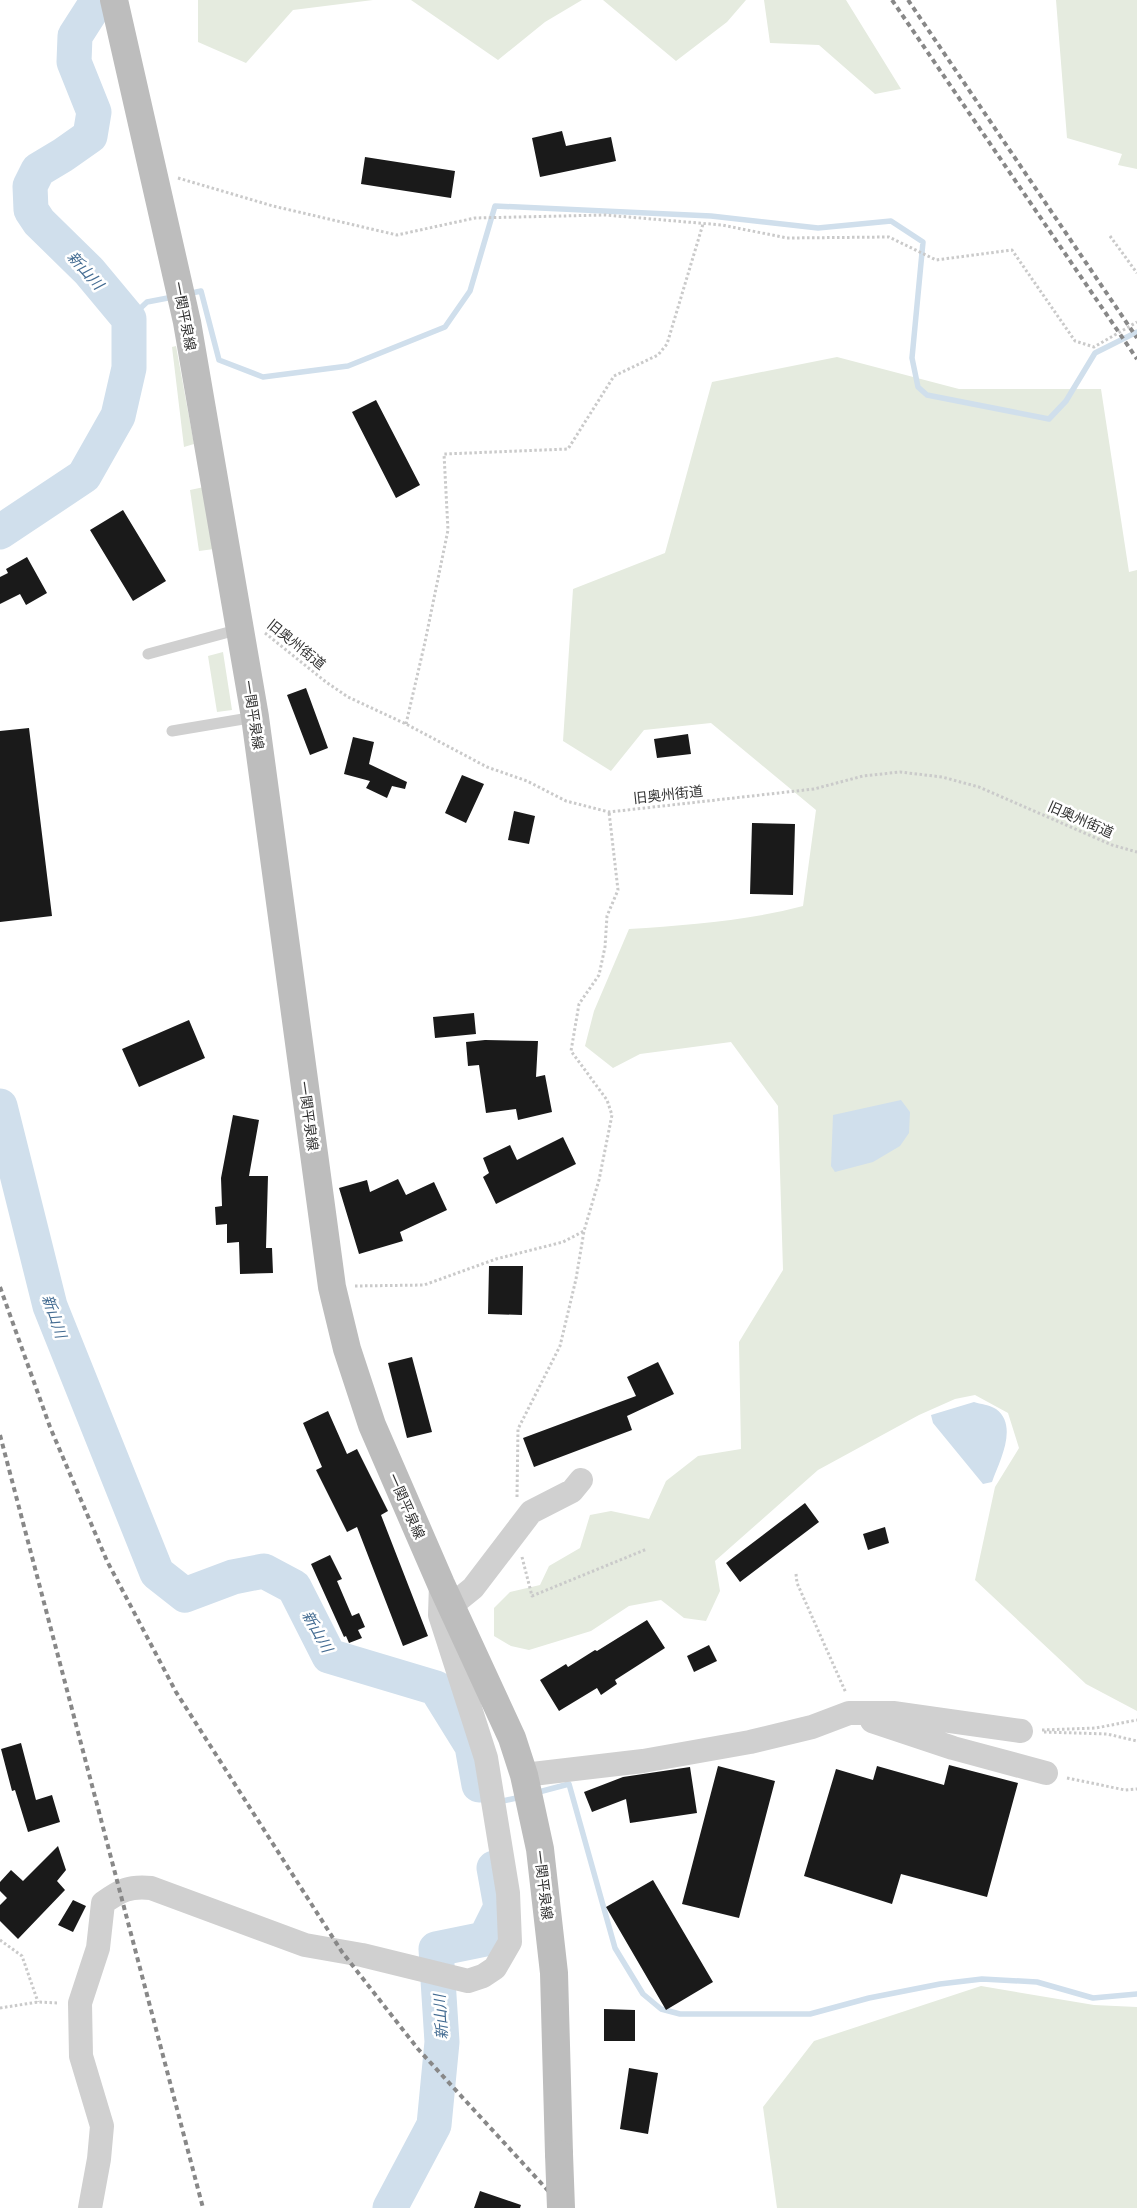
<svg xmlns="http://www.w3.org/2000/svg" width="1137" height="2208" viewBox="0 0 1137 2208" font-family="Lato,'Noto Sans JP',sans-serif">
<style>
.green{fill:#e5ebdf}
.water{fill:#d0dfec}
.lines{fill:none;stroke-linecap:round;stroke-linejoin:round}
.stream{stroke:#d0dfec;stroke-width:5.5}
.river{stroke:#d0dfec;stroke-width:35}
.building{fill:#1a1a1a}
.path{stroke:#cacaca;stroke-width:3;stroke-dasharray:2.5 2.5;stroke-linecap:butt}
.service{stroke:#d0d0d0;stroke-width:11}
.minor{stroke:#d0d0d0;stroke-width:24}
.secondary{stroke:#bdbdbd;stroke-width:28}
.rail{stroke:#888;stroke-width:4;stroke-dasharray:5 4;stroke-linecap:butt}
.secondary-bridge{stroke:#bdbdbd;stroke-width:28}
.labels{text-anchor:middle;dominant-baseline:central;stroke-width:5;stroke-linejoin:round;paint-order:stroke}
.street-label{font-size:14px;fill:#333;stroke:#fff}
.water-label{font-size:15px;font-style:italic;fill:#446c92;stroke:#fff}
</style>
<rect width="100%" height="100%" fill="#fff"/>
<path class="green" d="M198 0H373L293 10 246 63 198 42Z
M411 0H582L545 22 498 60Z
M603 0H746L727 22 676 61Z
M764 0H846L901 89 875 94 819 45 770 43Z
M1056 0H1137V169L1118 165 1122 154 1067 138Z
M176 346 194 444 184 447 172 347Z
M837 357 959 389H1101L1129 572 1137 570V1711L1086 1684 975 1580 995 1487 1019 1448 1008 1413 975 1395 955 1399 919 1415 818 1470 715 1561 720 1591 706 1621 684 1618 661 1600 629 1606 591 1631 529 1650 511 1646 494 1636V1608L510 1592 540 1585 549 1566 580 1548 590 1515 611 1511 649 1519 666 1481 698 1456 741 1449 739 1342 783 1270 778 1106 731 1042 640 1054 613 1068 585 1046 594 1011 629 929C688 925 746 921 803 906L816 810 711 723 644 730 611 771 563 741 573 589 665 553 712 382Z
M204 487 214 549 199 551 190 490Z
M223 652 232 710 217 712 208 656Z
M981 1986 1094 2005 1137 2007V2208H777L763 2107 814 2041Z"/>
<path class="water" d="M901 1100 910 1112 909 1133 900 1146 873 1162 835 1172 831 1166 833 1115Z
M974 1402C980 1404 990 1405 996 1409 1019 1426 999 1462 992 1482L983 1484 933 1423 931 1415Z"/>
<g class="lines">
<path class="stream" d="M187 294 201 291 219 360 263 377 348 366 445 327 470 291 495 206 711 216 818 228 891 221 923 242 912 358 918 387 927 395 1049 419 1066 401 1095 353 1137 332
M129 319 147 302 173 297
M535 1793 569 1784 615 1948 643 1994 661 2009 680 2014H810L869 1998 940 1984 982 1979 1037 1982 1093 1998 1137 1994
M498 1802 521 1797"/>
<path class="river" d="M0 532 84 476 118 416 129 368V319L89 271 39 222 31 210 30 186 38 170 63 155 90 136 94 112 74 62 75 36 98 0
M0 1106 50 1306 157 1573 185 1595 233 1577 264 1571 294 1587 329 1656 436 1688 472 1746 479 1785
M390 2208 434 2125 442 2042 436 1949 485 1939 501 1907 494 1868"/>
</g>
<path class="building" d="M562 131 566 146 611 137 616 161 540 177 532 138Z
M365 157 455 171 451 198 361 184Z
M376 400 420 485 396 498 352 412Z
M123 510 166 581 133 601 90 530Z
M27 557 47 593 26 605 20 594 0 604V577L8 573 6 569Z
M306 688 328 748 310 755 287 695Z
M29 728 52 916 0 922V731Z
M688 734 691 754 657 758 654 739Z
M353 737 374 742 369 764 407 782 405 789 392 786 387 798 366 788 370 781 344 774Z
M462 775 484 784 466 823 445 813Z
M514 811 535 816 529 844 508 840Z
M752 823 795 824 793 895 750 894Z
M474 1013 476 1034 435 1038 433 1017Z
M189 1020 205 1058 139 1087 122 1049Z
M485 1040 538 1041 536 1077 545 1075 552 1112 518 1120 516 1109 486 1113 479 1065 468 1066 466 1042Z
M233 1115 259 1120 249 1176H268L266 1248H272L273 1273 240 1274 239 1242 227 1243V1224L216 1225 215 1207 222 1206 221 1178Z
M563 1137 576 1164 496 1204 483 1177 489 1173 483 1158 510 1145 517 1160Z
M398 1179 406 1195 434 1182 447 1210 400 1232 403 1241 359 1254 339 1188 367 1180 370 1192Z
M489 1266H523L522 1315 488 1314Z
M412 1357 432 1432 407 1438 388 1363Z
M658 1362 674 1394 627 1416 632 1430 534 1467 523 1438 636 1396 627 1377Z
M328 1411 347 1454 357 1449 388 1511 381 1515 428 1636 403 1646 357 1527 347 1532 316 1470 322 1467 303 1423Z
M805 1503 819 1522 740 1582 726 1563Z
M885 1527 889 1543 868 1550 863 1534Z
M330 1555 342 1579 337 1581 352 1616 359 1613 365 1627 358 1630 362 1638 349 1643 346 1636 344 1637 311 1564Z
M647 1620 665 1648 615 1680 617 1684 601 1695 597 1688 559 1711 540 1680 566 1664 568 1667 595 1650 597 1651Z
M709 1645 717 1661 694 1672 687 1656Z
M21 1743 36 1800 52 1795 60 1822 28 1832 15 1790 12 1791 1 1749Z
M949 1765 1018 1783 987 1897 901 1874 892 1904 804 1876 836 1769 873 1780 877 1766 944 1785Z
M718 1766 775 1781 739 1918 682 1904Z
M690 1767 697 1813 630 1823 626 1799 592 1812 584 1792 623 1777Z
M58 1846 66 1870 57 1881 65 1890 18 1939 0 1921V1905L7 1898 0 1891V1882L11 1870 23 1881Z
M653 1880 713 1982 666 2010 606 1907Z
M73 1900 86 1906 73 1932 58 1925Z
M604 2009 635 2010V2041H604Z
M629 2068 658 2073 648 2134 620 2129Z
M480 2191 521 2205 520 2208H474Z"/>
<g class="lines">
<path class="path" d="M178 178 273 206 397 235 475 218 605 215 722 225 787 238 889 237 936 260 1012 250 1075 341 1094 347 1137 322
M1110 236 1137 273
M265 633 326 682 348 697 406 724 487 767 527 781 566 801 609 812 814 789 863 776 900 772 942 777 979 787 1112 845 1137 852
M406 724 425 642 448 530 444 454 568 449 614 376 658 355 667 344 703 224
M355 1286 424 1285 496 1259 563 1242 584 1231 599 1180 612 1115 607 1100 571 1051 579 1004 599 975 605 947 607 916 618 890 609 812
M517 1497 518 1429 560 1346 576 1279 584 1231
M522 1557 532 1596 647 1549
M796 1574 797 1583 846 1693
M1042 1730 1096 1728 1137 1720
M1044 1732 1107 1734 1137 1741
M1067 1778 1125 1790 1137 1789
M0 1940 22 1956 38 2002
M0 2008 38 2002 59 2003"/>
<path class="service" d="M148 654 240 629
M172 731 255 717"/>
<path class="minor" d="M452 1605 473 1588 531 1512 572 1491 581 1480
M872 1721 953 1748 1046 1773
M524 1775 643 1761 750 1742 812 1727 849 1713H893L1021 1731
M90 2208 99 2159 102 2126 81 2056 80 2003 98 1948 103 1903C121 1890 129 1886 151 1888L305 1945 362 1955 468 1981 483 1976 495 1968 510 1942 508 1893 486 1758 440 1615 441 1584"/>
<path class="secondary" d="M114 0 187 322 255 717 332 1287 347 1349 372 1425 441 1584 512 1738 524 1775 540 1849 554 1973 559 2154"/>
<path class="rail" d="M892 0 1137 359
M908 0 1137 338
M0 1287 50 1427 107 1561 176 1692 342 1952 418 2049 564 2208
M0 1435 203 2208"/>
<path class="secondary-bridge" d="M559 2154 561 2208"/>
</g>
<g class="labels">
<g class="street-label">
<text transform="translate(185 316) rotate(79)">一関平泉線</text>
<text transform="translate(297 644) rotate(39)">旧奥州街道</text>
<text transform="translate(254 715) rotate(81)">一関平泉線</text>
<text transform="translate(668 794) rotate(-6)">旧奥州街道</text>
<text transform="translate(1081 819) rotate(24)">旧奥州街道</text>
<text transform="translate(309 1116) rotate(82)">一関平泉線</text>
<text transform="translate(407 1506) rotate(66)">一関平泉線</text>
<text transform="translate(544 1885) rotate(83)">一関平泉線</text>
</g>
<g class="water-label">
<text transform="translate(86 270) rotate(48)">新山川</text>
<text transform="translate(55 1316) rotate(71)">新山川</text>
<text transform="translate(318 1631) rotate(61)">新山川</text>
<text transform="translate(440 2017) rotate(-93)">新山川</text>
</g>
</g>
</svg>
